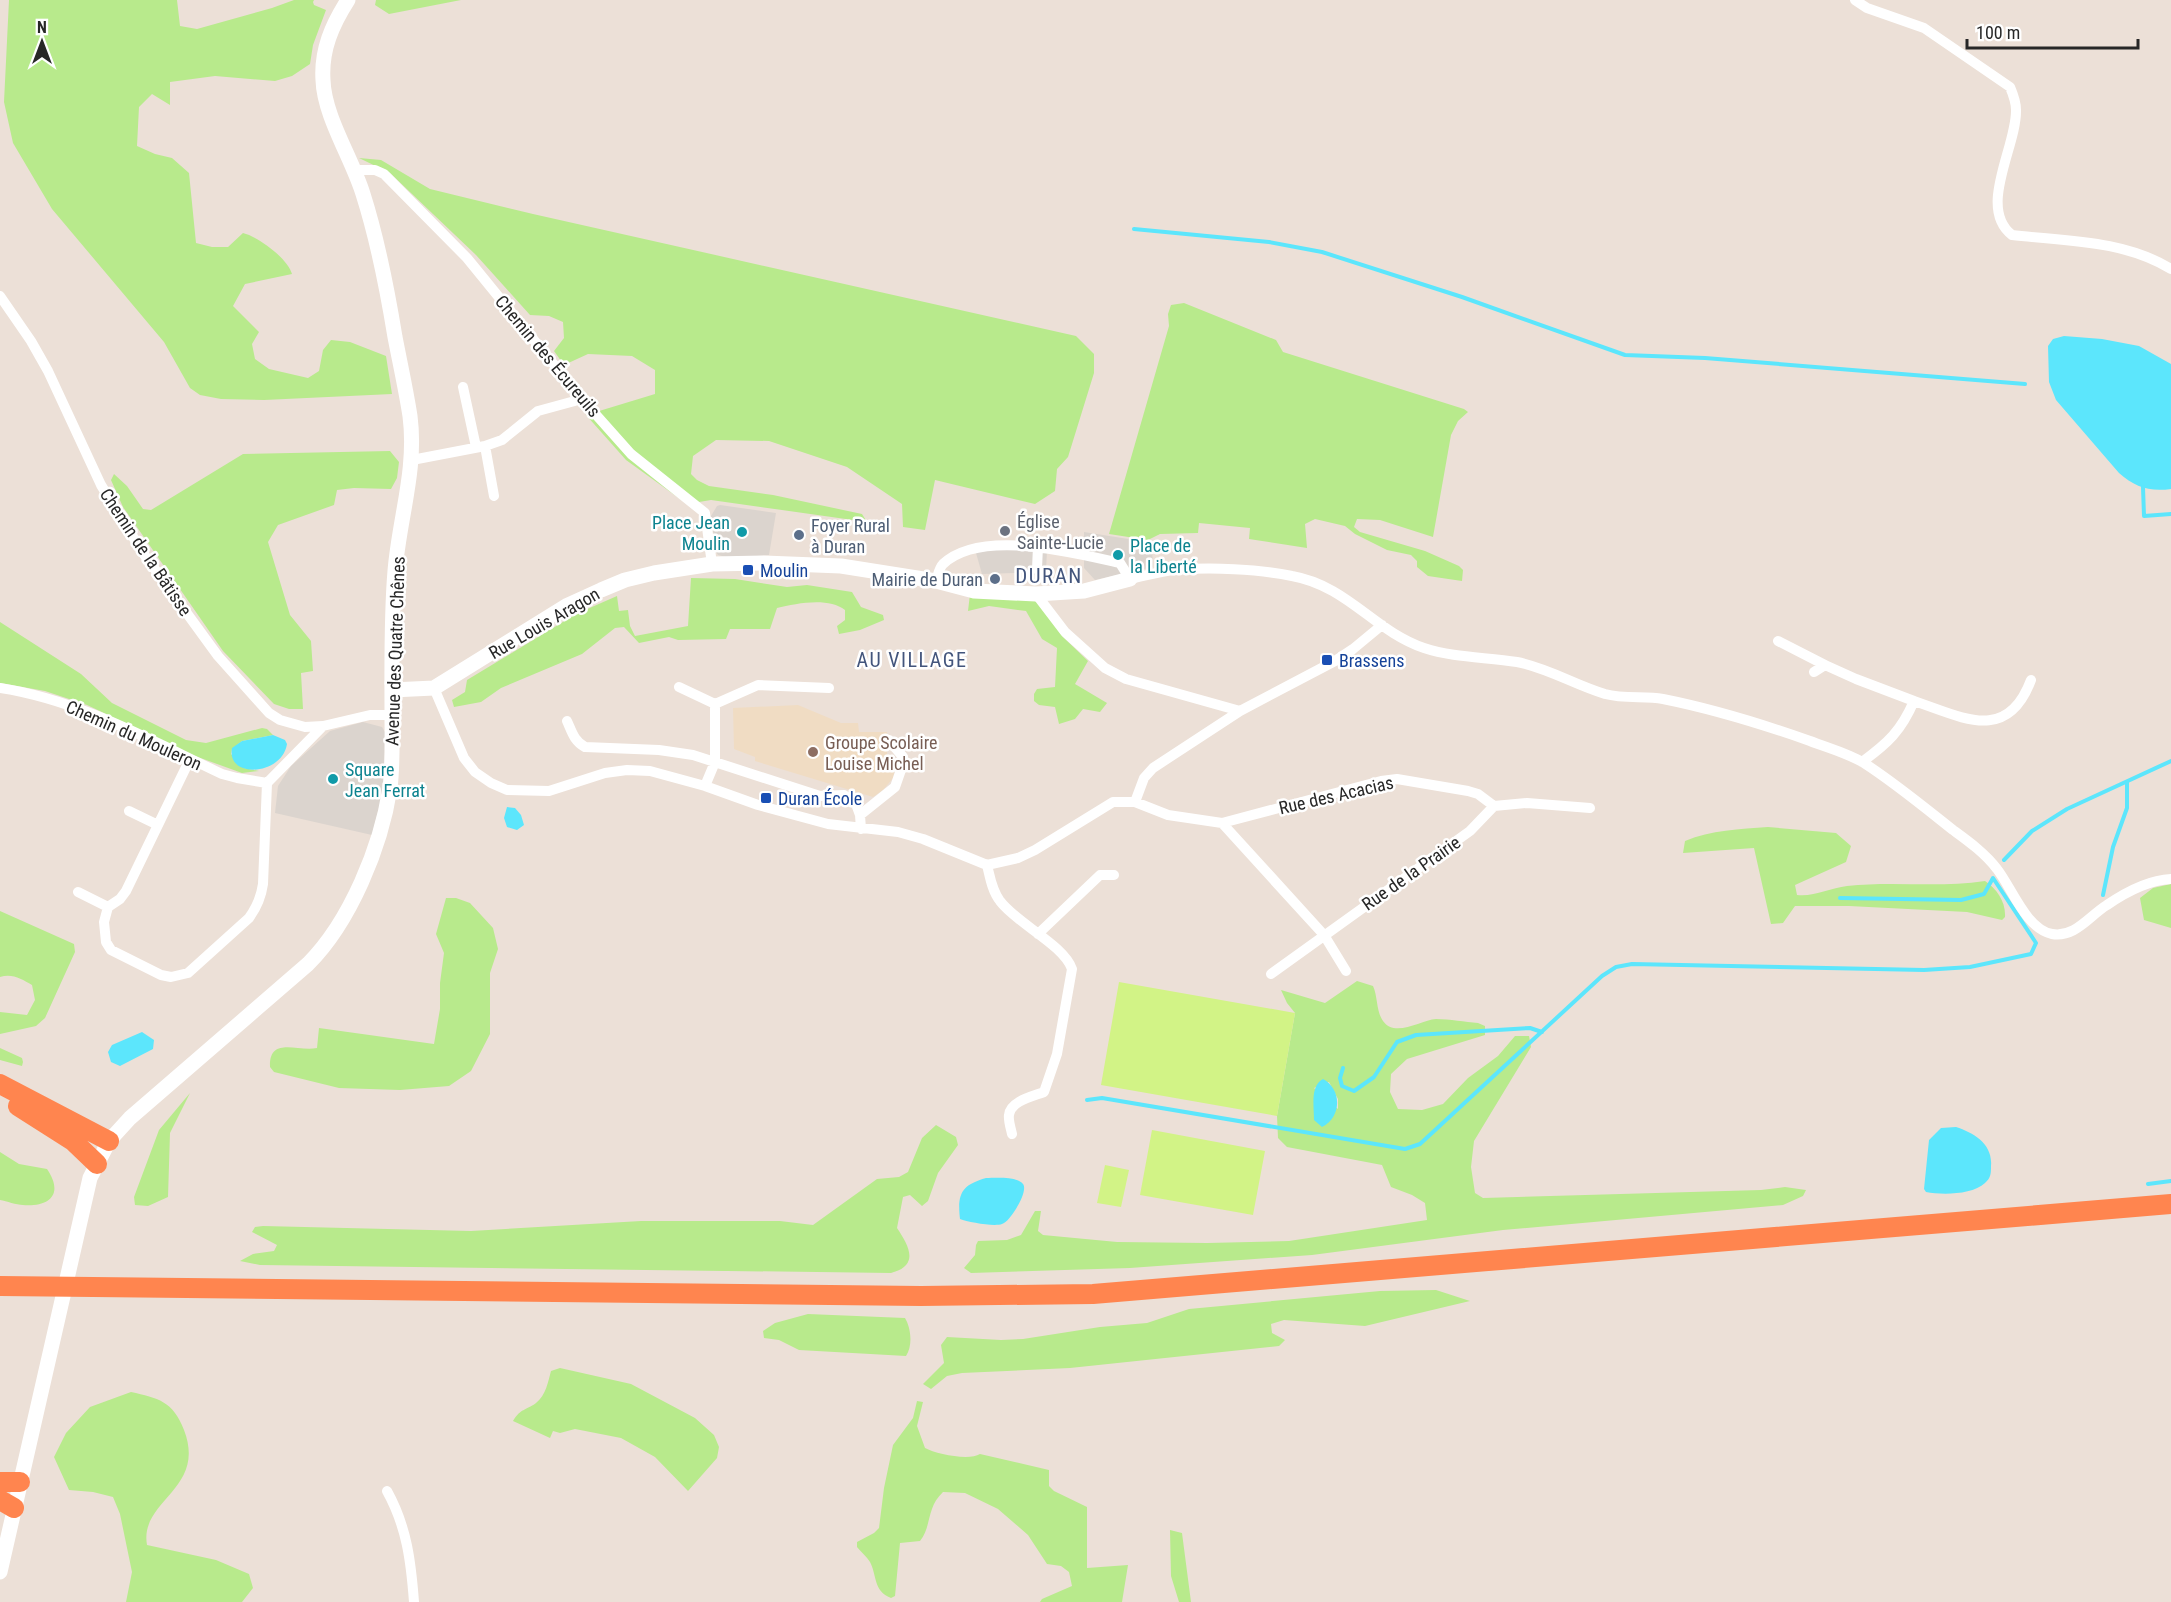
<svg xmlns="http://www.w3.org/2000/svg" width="2171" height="1602" viewBox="0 0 2171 1602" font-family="'Roboto Condensed',sans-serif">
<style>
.education{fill:#f0dcc3}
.green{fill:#b8ea8c;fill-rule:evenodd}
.pitch{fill:#d2f386}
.plaza{fill:#dbd4ce}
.water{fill:#5ce6fc}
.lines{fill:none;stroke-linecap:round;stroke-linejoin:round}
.stream{stroke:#5ce6fc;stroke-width:4}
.street{stroke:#fff;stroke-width:10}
.secondary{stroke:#fff;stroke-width:15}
.highway{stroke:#ff854f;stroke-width:20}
.worship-dot{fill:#6b7280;stroke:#fff;stroke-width:2}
.culture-dot{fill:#0f9aa8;stroke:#fff;stroke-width:2}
.service-dot{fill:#5c6f8a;stroke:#fff;stroke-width:2}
.transit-dot{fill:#1a4fb4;stroke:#fff;stroke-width:2}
.education-dot{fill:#8d6e63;stroke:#fff;stroke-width:2}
.labels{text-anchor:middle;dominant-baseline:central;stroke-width:5;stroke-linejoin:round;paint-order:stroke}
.street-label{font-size:18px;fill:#272727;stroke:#fff}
.worship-label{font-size:18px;fill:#5b616d;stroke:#fff;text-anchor:start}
.culture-label{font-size:18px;fill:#0d838f;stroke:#fff;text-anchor:start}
.service-label{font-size:18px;fill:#4e5e75;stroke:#fff;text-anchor:start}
.transit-label{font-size:18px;fill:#164399;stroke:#fff;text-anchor:start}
.education-label{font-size:18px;fill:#785e54;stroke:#fff;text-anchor:start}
.neighbourhood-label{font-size:20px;letter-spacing:1.5px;fill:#43557c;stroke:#fff}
.quarter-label{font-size:21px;letter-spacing:1.5px;fill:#43557c;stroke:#fff}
</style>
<rect width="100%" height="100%" fill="#ece0d7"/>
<path class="education" d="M798 705 841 723H858L859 732H887V754L896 764 893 778 883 790 873 797 755 761V757L734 749 733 708Z"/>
<path class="green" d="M9 0H177L180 26 197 29 272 8 294 0H314L313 2 314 5 326 10 313 45 310 64 292 76 275 81 215 76 170 82V105L152 94 139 107 137 146 155 154 172 158 189 173 196 243 212 247H228L243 233C259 237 288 259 292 274L245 284 233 306 259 332 252 344 255 359 269 369 308 378 319 371 323 350 331 340 350 342 386 356 392 394 264 400 221 399 200 395 190 388 164 342 52 209 13 143 4 102Z
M376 0H461L389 14 375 5Z
M359 158 381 160 430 189 533 214 1076 336 1094 354V373L1068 457 1057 469 1055 491 1035 504 935 480 925 530 903 527 902 504 847 467 769 441 716 440 693 456 691 474 697 480 709 486 773 495 862 514 867 522 711 500 687 504 626 460 586 415 655 394V370L632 356 588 354 564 365 554 351 564 338 563 322 549 316 530 315 476 255 390 173Z
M1184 303 1276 340 1283 352 1464 409 1468 412 1458 421 1451 435 1433 537 1380 520 1357 519 1354 527 1360 532 1425 551 1459 566 1463 570 1462 581 1428 576 1417 567V561L1411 555 1387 550 1355 534 1345 526 1315 519 1305 524 1307 548 1249 539 1250 528 1199 523 1198 533 1160 534 1148 540 1109 534 1169 326 1168 314 1171 305Z
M390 451 399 462 397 478 391 489 354 488 337 490 334 505 278 525 268 542 290 615 311 641 313 671 301 673 303 709H289L274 704 223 651 123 507 111 480 114 474 127 486 143 509 151 510 243 454Z
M691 578 735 579 787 587 807 585 852 592 861 607 883 615 884 620 860 630 839 634 837 626 845 620V610C829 597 797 603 777 608L770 629H730L726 639 678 640 669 637 639 643 624 627 615 628 582 654 501 688 481 702 454 707 452 700 465 692 467 680 576 614 617 596 619 611 628 610 630 626 635 636 688 626Z
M970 594 1035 598 1063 637 1088 661 1075 684 1107 703 1100 712 1083 709 1075 719 1059 724 1055 707 1039 705 1034 701V694L1037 689 1055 687 1057 648 1042 639 1026 611 989 606 968 611Z
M0 622 81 674 112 703 186 740 206 743 262 728 267 729 273 735 242 741 232 749 231 754 244 768 259 771 242 773 195 756 87 705 45 691 0 683Z
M1768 827 1836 833 1851 846 1846 862 1795 885 1797 895C1814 897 1830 888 1847 886 1893 881 1939 888 1985 881 1997 889 2006 902 2005 917L2002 920 1967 912 1849 906H1795L1783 923 1771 924 1754 848 1683 853 1685 841C1711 830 1740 829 1768 827Z
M2171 884V928L2144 920 2140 898 2153 888Z
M446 898H456L470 903 493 928 498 949 490 973V1034L471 1071 449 1086 400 1090 339 1088 274 1072 270 1067C269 1036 297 1052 317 1048L319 1028 434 1044 440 1009V983L444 953 436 934Z
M0 911 74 944 75 952 45 1018 36 1026 0 1034V1012L27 1015 35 1000 32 985C22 979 12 973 0 977Z
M1357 981 1373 986C1378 997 1376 1011 1383 1021 1395 1038 1421 1020 1436 1019 1450 1019 1465 1022 1478 1023L1485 1026V1035L1407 1059 1391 1074 1390 1092 1398 1109 1422 1110 1443 1104 1468 1078 1498 1056 1515 1036H1529L1531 1047 1474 1141 1471 1167 1475 1193 1483 1198 1761 1190 1785 1187 1806 1190 1803 1196 1783 1205 1503 1230 1312 1255 1130 1268 971 1273 964 1268 975 1255 976 1245 978 1241 1007 1240 1021 1235 1035 1211H1041L1038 1231 1043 1235 1117 1242 1207 1243 1289 1241 1427 1220 1425 1203 1412 1195 1391 1187 1382 1165 1287 1147 1278 1138 1277 1116 1295 1013 1287 1003 1281 990 1325 1003ZM1329 1082 1338 1099V1109L1314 1088Z
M0 1048 22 1058 23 1062 22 1066 0 1060Z
M190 1093 170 1133 168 1197 148 1206 135 1205 134 1197 159 1130Z
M936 1125 956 1137 958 1145 938 1173 928 1201 922 1206 910 1195 903 1197 897 1228C909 1246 920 1265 891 1273L260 1265 240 1261 253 1254 274 1251 277 1245 252 1232 255 1227 263 1226 471 1231 641 1221H780L813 1225 877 1179 899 1177 908 1172 922 1138Z
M0 1152 19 1164 47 1169C64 1194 50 1207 23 1205 16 1205 7 1201 0 1200Z
M1436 1290 1470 1301 1365 1326 1284 1320 1271 1324 1272 1333 1285 1340 1279 1346 1070 1368 962 1373 947 1376 931 1389 923 1384 944 1363 941 1345 947 1337 1001 1340 1023 1339 1100 1327 1147 1323 1189 1309 1380 1291Z
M808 1314 905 1318C911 1328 913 1346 906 1356L799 1350 779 1340 764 1338 763 1331 775 1323Z
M560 1368 631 1384 695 1418 714 1435 719 1447 717 1458 688 1491 655 1457 621 1438 575 1429 560 1433 553 1431 550 1438 513 1421C521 1408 525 1411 536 1403 546 1395 548 1382 551 1371Z
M131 1392C158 1398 173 1401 184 1430 207 1490 139 1500 147 1545L216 1560 249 1574 253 1588 242 1602H126L132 1572 120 1514 113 1497 93 1492 69 1490 54 1457 66 1433 90 1407Z
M917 1401 923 1402 917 1426 925 1448C936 1454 969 1461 980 1454L1049 1470V1486L1054 1491 1087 1507V1568L1128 1565 1122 1602H1040L1042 1599 1072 1586 1069 1572 1061 1566 1047 1564 1028 1535 998 1509 965 1493 943 1492C926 1508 932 1526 920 1541L900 1543 895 1596 891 1598C873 1591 877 1575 870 1562 867 1557 861 1552 857 1547V1542L874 1533 879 1528 884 1488 893 1445 913 1418Z
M1170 1530 1182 1533 1191 1602H1179L1171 1576Z"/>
<path class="pitch" d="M1119 982 1295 1013 1277 1116 1101 1085Z
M1152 1130 1265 1151 1253 1215 1140 1195Z
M1105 1165 1129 1170 1121 1207 1097 1203Z"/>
<path class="plaza" d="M720 505 776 513 769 555 730 558 718 555 716 552 711 516 717 506Z
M1084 532 1141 541 1152 547 1153 567 1095 580 1084 568Z
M989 549 1047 551 1046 570 1036 569V575L1014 573 982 574 976 553Z
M363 722 382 727 385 732 384 788 372 835 275 813 278 786 291 766 330 731Z"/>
<path class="water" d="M2064 336 2102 339 2139 346 2171 364V489C2149 492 2135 487 2119 473L2056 400 2049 382 2048 346 2053 339Z
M273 735 285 740 287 744C282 776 226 779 232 748L242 741Z
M507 807 515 808 521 815 524 825 517 830 507 827 504 818Z
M142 1032 154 1040 153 1049 120 1066 111 1062 108 1052 112 1045Z
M1323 1079C1342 1089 1342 1117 1322 1127L1314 1120C1314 1106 1310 1086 1323 1079Z
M1956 1127C1974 1133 1993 1144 1991 1166 1991 1173 1991 1178 1985 1183 1972 1195 1942 1195 1926 1192L1924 1189 1929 1140 1941 1128Z
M986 1178C996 1178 1016 1176 1023 1184 1029 1191 1010 1222 1002 1224 994 1227 968 1222 960 1219 957 1193 962 1185 986 1178Z"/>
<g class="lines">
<path class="stream" d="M1134 229 1269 242 1322 252 1462 297 1625 355 1705 358 2025 384
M2143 487 2144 516 2171 514
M2004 860 2032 831 2067 809 2171 761
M2103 895 2113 847 2127 808V782
M1343 1068 1340 1078 1342 1086 1354 1091 1374 1077 1397 1042 1416 1035 1530 1028 1542 1032
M1087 1100 1102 1098 1405 1149 1420 1144 1602 976 1616 967 1632 964 1924 970 1970 967 2031 954 2036 943 1993 878 1984 894 1961 900 1840 898
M2148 1184 2171 1181"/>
<path class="street" d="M1855 0 1867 8 1924 28 2010 87C2013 94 2016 101 2016 110 2017 146 1977 208 2012 235 2065 241 2124 240 2171 269
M355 170H375L384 174 467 258 582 399 631 454 705 513 712 564
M0 296 31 341 48 371 101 485 143 553 218 656 269 713 280 720 305 727 323 726 370 715H392
M463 387 476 447
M485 446 494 496
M412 460 485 446 502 440 538 411 582 399
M1037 569 1038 546
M936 581C938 575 939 568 943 564 981 528 1075 553 1120 563L1130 579C1145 576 1160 571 1176 570 1210 567 1258 569 1292 576 1348 586 1374 631 1424 648 1454 658 1487 657 1517 662 1548 668 1575 685 1605 694 1624 699 1644 696 1663 699 1713 709 1762 724 1810 741 1828 748 1847 753 1864 763 1895 783 1924 807 1953 830 1968 841 1985 853 1997 869 2012 888 2026 929 2052 934 2075 938 2089 916 2107 905 2126 892 2149 880 2171 879
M1036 594 1065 632 1105 668 1126 679 1240 711
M1778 641 1825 665
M1814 672 1825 665 1856 679 1914 701
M679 687 715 704
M0 688C79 700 150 740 222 774L237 778 267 783
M434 688 464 758 475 772 491 783 507 790 549 791 605 773 627 770 650 771 705 786 758 805 828 824 898 832 923 839 987 865 1018 858 1035 850 1113 802H1135L1168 815 1222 823 1324 935 1346 971
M715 704 758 685 829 688
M567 721C572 732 574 741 585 747L659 750 693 755 820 796 844 795 856 804 860 815 861 829
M190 759 126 891 120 899 108 907 104 922 106 942 111 950 161 975 171 977 188 973 249 918C257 907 261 898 263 884L267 783
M1862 762C1888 743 1901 731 1914 701 1962 717 2007 744 2031 680
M267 783 323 726
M705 786 715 762V704
M1135 802 1144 778 1153 768 1240 711 1335 661 1353 649 1382 625
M129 811 158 825
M860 815 895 787 902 767 903 757 889 740
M1222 823 1381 781 1397 779 1468 791 1478 794 1494 806 1527 803 1590 808
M987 865C990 877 992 891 1000 901 1016 923 1064 945 1072 969L1057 1054 1044 1092C1034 1096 1010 1101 1009 1115 1008 1120 1011 1129 1012 1134
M78 892 108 907
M1038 934 1100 875H1114
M1271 974 1470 831 1494 806
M387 1491C407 1527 411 1562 414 1602"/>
<path class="secondary" d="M392 690 434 688 568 605 601 590 625 580 654 573 712 564 764 563 841 566 936 581 974 591 1036 594 1084 591 1130 579
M0 1572 90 1178 109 1141 130 1118 308 964C350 922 381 847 390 788 393 764 392 737 392 713 392 665 391 618 395 571 399 519 417 470 410 416 406 390 400 363 395 337 387 288 378 241 363 194 352 158 324 116 323 80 321 50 332 25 348 0"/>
<path class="highway" d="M0 1084 109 1141
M18 1106 73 1141 97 1164
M0 1286 921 1296 1093 1294 2171 1204
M0 1482H20
M0 1500 14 1508"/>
</g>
<circle class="worship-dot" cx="1005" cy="531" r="6"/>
<g class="culture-dot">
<circle cx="742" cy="532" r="6"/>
<circle cx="1118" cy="555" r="6"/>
<circle cx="333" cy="779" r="6"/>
</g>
<g class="service-dot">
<circle cx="799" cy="535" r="6"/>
<circle cx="995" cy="579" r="6"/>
</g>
<g class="transit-dot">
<rect x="742" y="564" width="12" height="12" rx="3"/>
<rect x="1321" y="654" width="12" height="12" rx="3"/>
<rect x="760" y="792" width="12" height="12" rx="3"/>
</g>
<circle class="education-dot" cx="813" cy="752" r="6"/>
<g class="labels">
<g class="street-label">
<text transform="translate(548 356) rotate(50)">Chemin des Écureuils</text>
<text transform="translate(146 552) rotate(56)">Chemin de la Bâtisse</text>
<text transform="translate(544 623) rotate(-30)">Rue Louis Aragon</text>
<text transform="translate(395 651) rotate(-88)">Avenue des Quatre Chênes</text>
<text transform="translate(134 735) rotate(24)">Chemin du Mouleron</text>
<text transform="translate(1336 795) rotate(-13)">Rue des Acacias</text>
<text transform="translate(1411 873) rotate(-35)">Rue de la Prairie</text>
</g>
<g class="worship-label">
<text x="1017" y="521">Église<tspan x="1017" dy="21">Sainte-Lucie</tspan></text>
</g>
<g class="culture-label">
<text x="730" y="522" text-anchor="end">Place Jean<tspan x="730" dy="21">Moulin</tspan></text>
<text x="1130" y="545">Place de<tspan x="1130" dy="21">la Liberté</tspan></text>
<text x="345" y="769">Square<tspan x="345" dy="21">Jean Ferrat</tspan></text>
</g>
<g class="service-label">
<text x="811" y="525">Foyer Rural<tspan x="811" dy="21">à Duran</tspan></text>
<text x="983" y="579" text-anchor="end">Mairie de Duran</text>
</g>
<g class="transit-label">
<text x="760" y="570">Moulin</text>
<text x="1339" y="660">Brassens</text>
<text x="778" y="798">Duran École</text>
</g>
<g class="education-label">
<text x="825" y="742">Groupe Scolaire<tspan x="825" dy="21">Louise Michel</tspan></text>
</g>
<g class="neighbourhood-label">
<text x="912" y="660">AU VILLAGE</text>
</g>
<g class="quarter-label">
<text x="1049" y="576">DURAN</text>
</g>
</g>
<g transform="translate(42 42)" stroke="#ffffff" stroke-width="4.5" paint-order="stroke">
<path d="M0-4.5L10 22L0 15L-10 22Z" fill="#272727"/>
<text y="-9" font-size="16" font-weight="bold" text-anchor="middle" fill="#272727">N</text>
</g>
<path d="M1967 39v9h171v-9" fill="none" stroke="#272727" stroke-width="3"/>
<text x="1976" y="39" font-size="18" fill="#272727" stroke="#ffffff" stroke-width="4.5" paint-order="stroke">100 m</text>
</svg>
